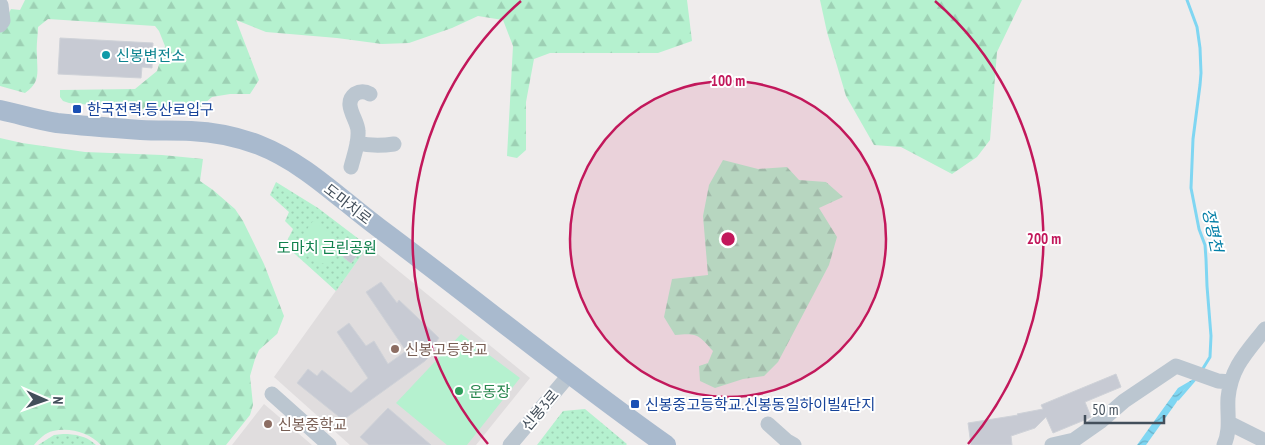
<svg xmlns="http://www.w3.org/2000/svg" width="1265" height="445" viewBox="0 0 1265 445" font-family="'PT Sans Narrow','Noto Sans KR',sans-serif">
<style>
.education{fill:#e0ddde}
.grass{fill:url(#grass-dots)}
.forest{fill:url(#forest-firs)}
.pitch{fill:#b5f1cf}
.water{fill:url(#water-waves)}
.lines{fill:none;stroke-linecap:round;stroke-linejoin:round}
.stream{stroke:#7fd6f2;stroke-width:3}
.building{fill:#c7cad3;stroke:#cfd2d8}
.minor{stroke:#bbc6d0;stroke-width:15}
.major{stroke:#a9bace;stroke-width:20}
.ring{fill:none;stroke:#c2185b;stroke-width:2.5}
.culture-dot{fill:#0f9aa8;stroke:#fff;stroke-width:2}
.transit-dot{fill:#1a4fb4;stroke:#fff;stroke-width:2}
.education-dot{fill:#8d6e63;stroke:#fff;stroke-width:2}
.leisure-dot{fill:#2e9e5b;stroke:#fff;stroke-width:2}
.labels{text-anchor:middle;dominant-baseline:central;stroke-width:4;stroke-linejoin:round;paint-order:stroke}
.culture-label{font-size:15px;fill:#0d838f;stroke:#fff;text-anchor:start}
.transit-label{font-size:15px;fill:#164399;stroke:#fff;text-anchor:start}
.street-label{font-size:15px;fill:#434f5b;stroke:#fff}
.park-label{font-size:15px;fill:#10804c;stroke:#fff}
.education-label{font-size:15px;fill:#785e54;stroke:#fff;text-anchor:start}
.leisure-label{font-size:15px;fill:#27864d;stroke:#fff;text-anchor:start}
.water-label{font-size:16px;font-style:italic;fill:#037fa7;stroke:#fff}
.centre{fill:#c2185b;stroke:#fff;stroke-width:2.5}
.ring-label{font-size:15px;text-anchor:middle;font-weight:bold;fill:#c2185b;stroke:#fff;stroke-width:4;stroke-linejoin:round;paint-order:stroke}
</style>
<defs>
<pattern id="grass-dots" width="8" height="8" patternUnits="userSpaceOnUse" patternTransform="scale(1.25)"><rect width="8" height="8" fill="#b5f1cf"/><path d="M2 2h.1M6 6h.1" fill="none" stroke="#9dd0b4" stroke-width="1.8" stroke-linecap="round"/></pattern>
<pattern id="forest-firs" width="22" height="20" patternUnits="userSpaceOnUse" patternTransform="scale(1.25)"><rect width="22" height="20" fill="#b5f1cf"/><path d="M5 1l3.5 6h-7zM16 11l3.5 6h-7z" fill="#9dd0b4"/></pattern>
<pattern id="water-waves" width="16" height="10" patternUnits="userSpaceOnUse" patternTransform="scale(1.25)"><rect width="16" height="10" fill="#7fd6f2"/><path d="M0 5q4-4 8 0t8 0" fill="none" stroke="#6ab0c7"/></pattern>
</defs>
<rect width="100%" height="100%" fill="#efecec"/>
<path class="education" d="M368 246 530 378 476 445H350L274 377Z
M264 404 312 445H232Z"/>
<path class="grass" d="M276 182 318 208 368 246 336 291 285 245 293 229 285 221 289 212 270 195Z
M585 409 627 444 626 445H537L563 411Z
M63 434C75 434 87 436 96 445H38L54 435Z"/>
<path class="forest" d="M25 0H687L692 41 658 53H550L534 59 526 102V150L517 158 507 156 513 46 503 20 478 16 452 28 409 43 382 44 337 38 266 32 236 20 259 80 250 94H230L212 97 198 109 184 111 137 109 69 103 63 101 60 97V90L135 89 157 71 165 46 159 31 155 26 48 19 38 27C38 36 36 45 37 55 37 72 41 82 25 93L0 86V31L11 9 20 10Z
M820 0H1022L997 52 990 140 977 157 952 174 901 147 874 145 846 96 827 32Z
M0 138 22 143 85 152 162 155 203 159 200 181 213 190 235 209 243 221 264 264 284 316 277 334 259 350 255 359 250 376 253 405 250 415 226 445H101C89 432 69 427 53 431 46 432 38 440 34 445H0Z
M723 160 758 169 787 167 799 180 826 182 843 197 819 208 837 237 829 265 778 362 764 376 743 379 715 388 700 381 699 366 708 363 713 351C698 334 697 333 675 335L664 317 672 279 708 275 703 216 709 185Z"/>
<path class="pitch" d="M313 221 344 244 334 261 319 264 294 247Z
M461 334 520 378 467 445H447L396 403Z"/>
<path class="water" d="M1197 377 1183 391 1176 403 1146 445H1137L1178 388Z"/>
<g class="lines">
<path class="stream" d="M1187 0 1197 27 1200 48 1201 73 1200 85 1193 139 1191 188 1199 229 1205 245 1206 259 1207 286 1211 336 1210 357 1202 370
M1178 399 1197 377"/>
</g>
<path class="building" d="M60 38 153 43 152 68 142 67 141 78 58 74Z
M355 240 364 247 351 263 343 257Z
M381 282 397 303 399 300 439 338 429 352 431 355 425 361 343 420 297 383 308 369 317 376 322 370 351 393 368 378 337 332 349 323 366 346 374 341 388 364 406 351 366 292Z
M1116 374 1121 387 1085 402 1091 417 1087 419 1053 433 1046 417 1035 428 1011 436 1012 445H971L968 423 1018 415 1017 414 1043 409 1041 405Z
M388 408 431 445H369L360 437Z"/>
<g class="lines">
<path class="minor" d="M0 4 1 5 3 21 0 25
M357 143C370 146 381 146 394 144
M351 167C354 155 359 143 358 131 358 120 342 104 355 94 360 91 365 91 370 94
M272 394 329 445
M1229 423 1265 441
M768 424 787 441 794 445
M510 445 570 374
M1052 445 1074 440 1101 421 1124 401 1176 366 1218 381 1231 382
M1224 445C1231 430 1227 414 1228 398 1231 367 1247 352 1265 329"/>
<path class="major" d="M0 110C19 114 38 120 57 123 85 126 113 128 141 130 158 131 175 130 191 131 214 132 238 137 259 145 305 163 341 200 379 228 476 300 568 376 666 445"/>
</g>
<circle cx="728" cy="239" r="158" fill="#c2185b" fill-opacity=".12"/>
<g class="ring">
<circle cx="728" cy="239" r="158"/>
<path d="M488 444A316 316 0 0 1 521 1M935 1A316 316 0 0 1 968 444"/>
</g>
<circle class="culture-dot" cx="106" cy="55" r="5"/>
<g class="transit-dot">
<rect x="72" y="104" width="10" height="10" rx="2.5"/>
<rect x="630" y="399" width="10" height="10" rx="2.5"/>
</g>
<g class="education-dot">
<circle cx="395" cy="349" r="5"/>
<circle cx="268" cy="424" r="5"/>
</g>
<circle class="leisure-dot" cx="459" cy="391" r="5"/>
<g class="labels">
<g class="culture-label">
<text x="116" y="55">신봉변전소</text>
</g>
<g class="transit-label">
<text x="87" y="109">한국전력.등산로입구</text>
<text x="645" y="404">신봉중고등학교.신봉동일하이빌4단지</text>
</g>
<g class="street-label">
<text transform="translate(348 204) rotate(38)">도마치로</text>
<text transform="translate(540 410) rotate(-50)">신봉3로</text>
</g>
<g class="park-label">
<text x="327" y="247">도마치 근린공원</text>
</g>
<g class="education-label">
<text x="405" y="349">신봉고등학교</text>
<text x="278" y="424">신봉중학교</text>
</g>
<g class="leisure-label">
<text x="469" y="391">운동장</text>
</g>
<g class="water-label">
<text transform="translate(1213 230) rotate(78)">정평천</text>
</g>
</g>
<circle cx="728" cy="239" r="8" class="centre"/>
<g class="ring-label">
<text x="728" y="86">100 m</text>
<text x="1044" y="244">200 m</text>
</g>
<g transform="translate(45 400) rotate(92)" stroke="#ffffff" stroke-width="4" paint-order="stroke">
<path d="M0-4L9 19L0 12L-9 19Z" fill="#434f5b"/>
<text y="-8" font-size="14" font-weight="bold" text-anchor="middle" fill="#434f5b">N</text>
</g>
<path d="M1085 415v8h79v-8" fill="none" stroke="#434f5b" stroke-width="2.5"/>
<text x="1092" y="415" font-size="15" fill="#434f5b" stroke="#ffffff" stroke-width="4" paint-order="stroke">50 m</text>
</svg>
